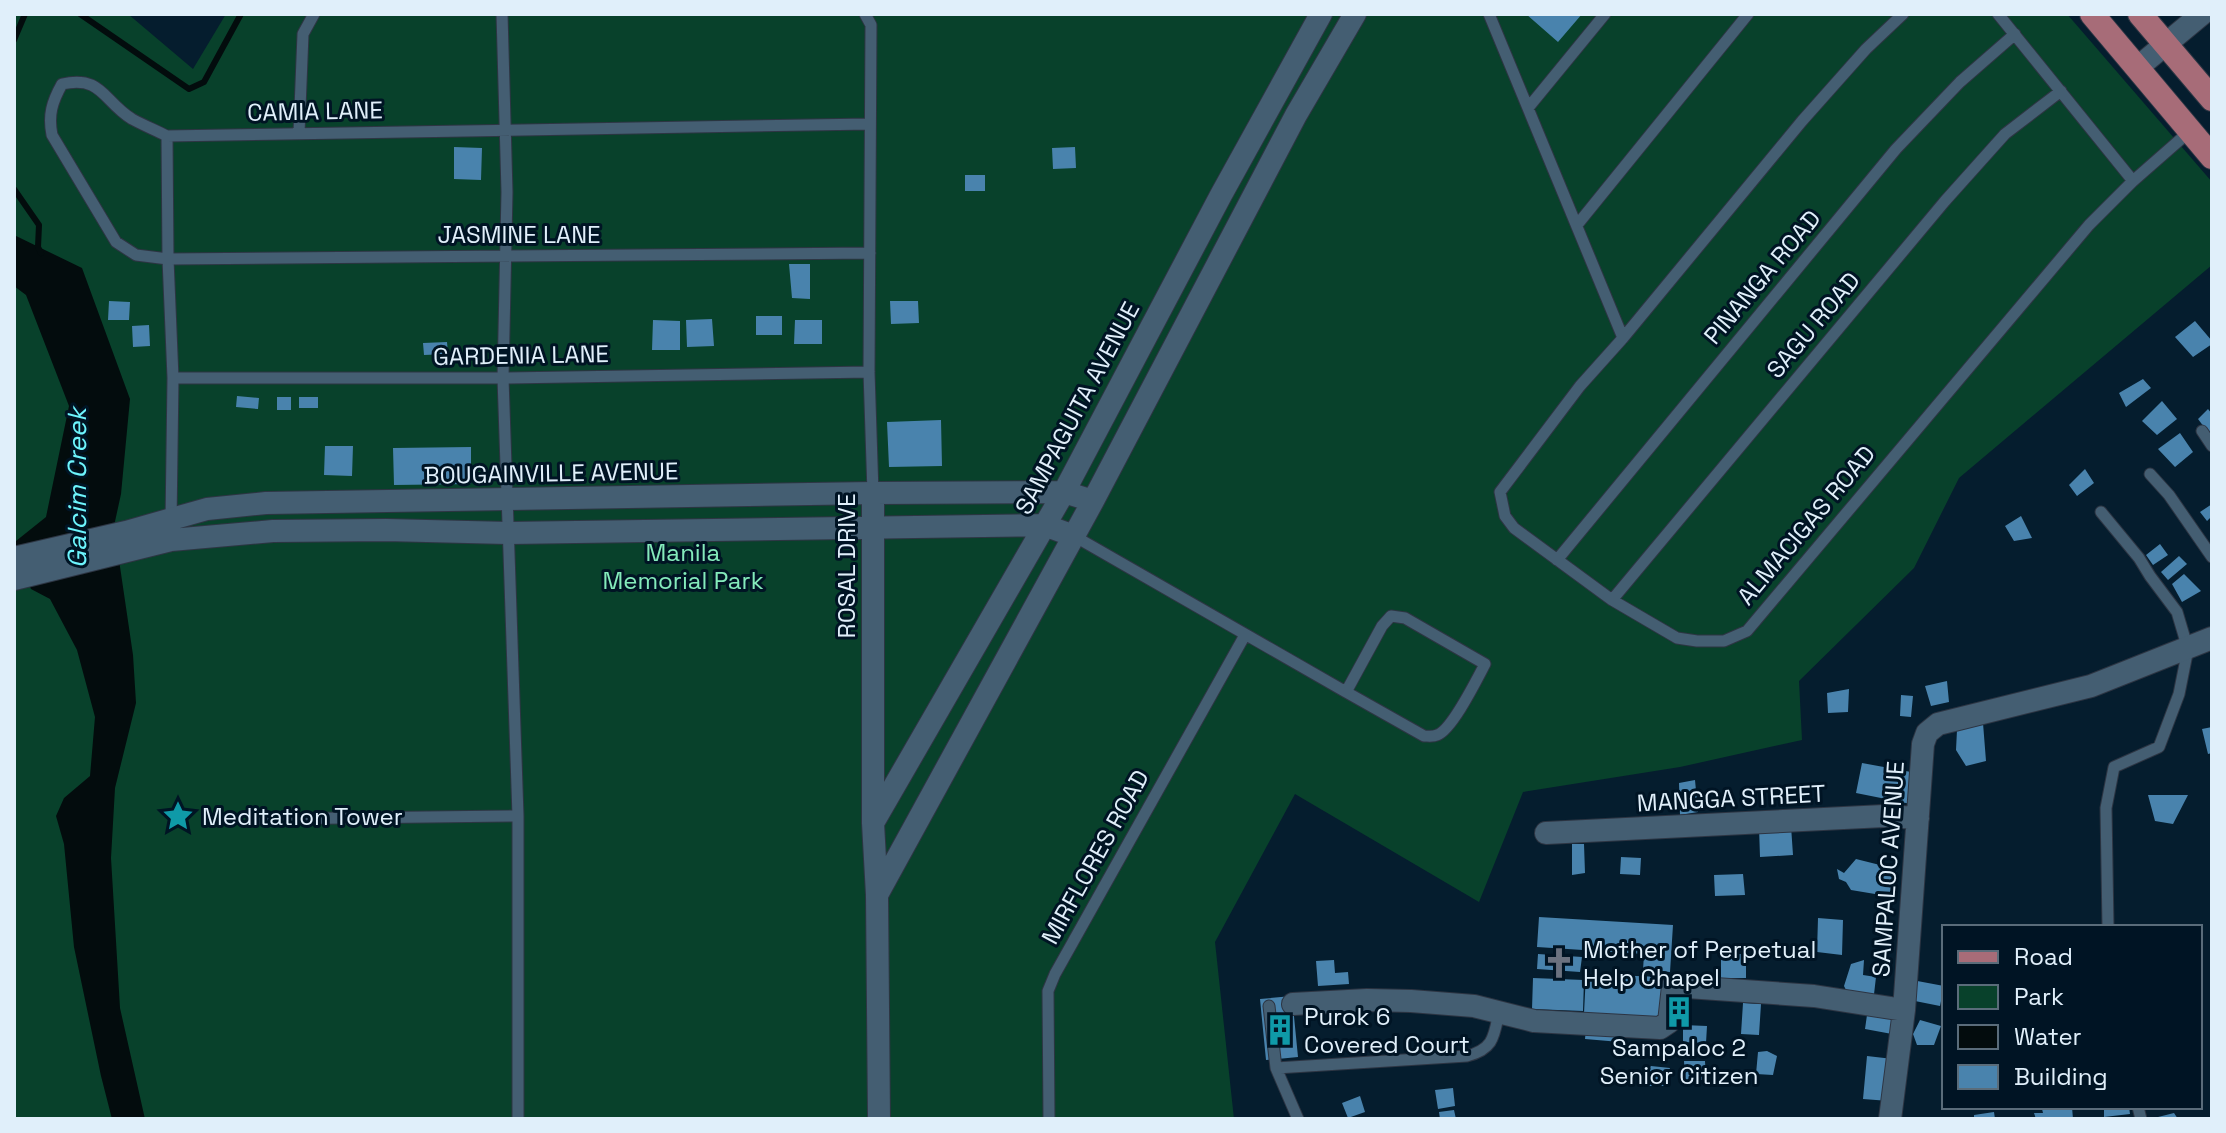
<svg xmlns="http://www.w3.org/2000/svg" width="2226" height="1133" viewBox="0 0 2226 1133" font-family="'Space Grotesk',sans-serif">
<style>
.green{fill:#08412b}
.water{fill:#030c0d}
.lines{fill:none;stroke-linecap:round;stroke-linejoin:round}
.stream{stroke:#030c0d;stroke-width:6}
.building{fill:#4983ad}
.service-casing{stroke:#2d3543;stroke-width:13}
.minor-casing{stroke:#2d3543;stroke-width:24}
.primary-casing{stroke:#2d3543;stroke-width:26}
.service{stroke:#445e72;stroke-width:11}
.minor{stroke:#445e72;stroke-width:22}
.primary{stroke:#a76c78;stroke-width:24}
.labels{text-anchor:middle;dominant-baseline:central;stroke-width:6;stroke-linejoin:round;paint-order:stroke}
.street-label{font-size:24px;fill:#e0effa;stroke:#001424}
.park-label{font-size:24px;fill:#84ebbb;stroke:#001424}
.poi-label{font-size:24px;fill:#e0effa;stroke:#001424;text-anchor:start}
.water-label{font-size:26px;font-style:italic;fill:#6df5fd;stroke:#001424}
</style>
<rect width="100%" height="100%" fill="#051d2e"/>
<path class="green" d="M14 14H128L193 69 226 14H2067L2212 182V265L1959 478 1914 568 1799 681 1802 740 1680 767 1523 792 1479 902 1295 794 1215 942 1234 1119H14Z"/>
<path class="water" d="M14 235 82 268 130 399 121 494 114 526 133 655 136 703 115 788 111 858 120 1008 145 1119H112L101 1076 74 947 64 844 56 816 64 798 90 776 95 717 77 650 50 599 31 589 14 551 16 541 46 517 69 406 26 295 14 286Z"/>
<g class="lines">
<path class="stream" d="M80 14 189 89 204 82 241 14
M14 40 25 14
M14 189 39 225 38 247 41 253"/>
</g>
<path class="building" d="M1526 14H1582L1558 42Z
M454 147 482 148 481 180 454 179Z
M1075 147 1076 168 1053 169 1052 148Z
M965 175H985V191H965Z
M789 264H810V299L792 298Z
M109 301 130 302 129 320H108Z
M890 301H918L919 323 891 324Z
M756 316H782V335H756Z
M712 319 714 346 687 347 686 320Z
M653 320 680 321V350H652Z
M795 320H822V344H794Z
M2195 321 2212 341V344L2193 357 2175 337Z
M149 325 150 346 133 347 132 326Z
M447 342 448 354 424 355 423 343Z
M2143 379 2151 388 2126 407 2119 393Z
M237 396 259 398 258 409 236 407Z
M277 397H291V410H277Z
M299 397H318V408H299Z
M2162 401 2177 419 2157 435 2142 421Z
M2208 409 2212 414V433L2210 435 2198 419Z
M941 420 942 466 889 467 887 422Z
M2180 433 2193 452 2175 467 2158 449Z
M325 446H353L352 476 324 475Z
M471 447V484L394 485 393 448Z
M2085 469 2094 483 2077 496 2069 485Z
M2212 504V516L2207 521 2200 512Z
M2021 516 2032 538 2014 541 2005 526Z
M2160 544 2168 555 2153 565 2146 555Z
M2179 556 2187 564 2168 580 2161 572Z
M2184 574 2201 591 2182 602 2172 584Z
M1947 681 1949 702 1931 706 1925 686Z
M1849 689 1848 712 1828 713 1827 693Z
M1901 695 1913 696 1911 717 1900 716Z
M1983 723 1986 761 1966 766 1956 750 1957 730Z
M2212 727V753L2208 754 2202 729Z
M1862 763 1911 772V804L1856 793Z
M1695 780 1698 812 1680 815 1679 783Z
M2148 795H2188L2173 824 2155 821Z
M1791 826 1793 855 1760 857 1759 827Z
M1572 844H1584L1585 873 1572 875Z
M1621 857 1641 858 1640 875 1620 874Z
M1856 859 1880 865 1884 873 1897 871 1893 897 1851 890 1846 882 1839 879 1837 869 1844 873Z
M1743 874 1745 895 1715 896 1714 875Z
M1539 917 1673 925 1670 972 1643 970 1644 954 1537 947Z
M1818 918 1843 920 1842 955 1817 952Z
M1538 954 1582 957 1580 972 1537 969Z
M1721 954H1746V978H1721Z
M1334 960 1335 973 1348 972 1349 984 1318 986 1316 961Z
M1864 960 1863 975 1876 977 1873 1003 1849 996 1844 986 1851 964Z
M1586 974 1662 977 1660 1017 1584 1013Z
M1533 978 1584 980 1583 1011 1532 1009Z
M1912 980 1944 986 1940 1006 1910 1000Z
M1675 992H1686L1687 1008 1682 1016 1675 1015Z
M1292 996 1298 1057 1266 1060 1260 999Z
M1743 1003 1761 1004 1759 1035 1741 1034Z
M1868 1008 1895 1012 1892 1034 1865 1029Z
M1920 1020 1941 1026 1934 1045H1917L1913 1034Z
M1683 1025 1707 1026 1706 1043 1683 1042Z
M1586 1028 1621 1030 1620 1042 1585 1039Z
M1767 1051 1777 1056 1773 1075 1756 1074 1758 1052Z
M1867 1056 1893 1059 1889 1101 1863 1099Z
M1684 1061H1705L1706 1080H1685Z
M1651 1066 1670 1068 1664 1086H1645L1646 1072Z
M1453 1088 1455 1106 1438 1109 1435 1090Z
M1360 1096 1365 1112 1348 1118 1342 1103Z
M2055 1107H2072L2073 1119H2036L2034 1113H2043L2042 1109H2055Z
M2104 1107H2129L2130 1114 2104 1117Z
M1454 1110 1456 1119H1440L1439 1112Z
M1994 1112 1995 1119H1974V1115Z
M2174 1113 2178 1119H2154V1118Z"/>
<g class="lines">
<defs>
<path id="service" d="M502 14 507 192 503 378 518 816V1119
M865 14 871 25 869 372 873 493
M1489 14 1623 338
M1903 14 1866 49 1802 121 1623 338 1580 386 1500 492 1505 516 1514 528 1612 600 1677 638 1697 641H1724L1747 631 2089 225 2133 181 2190 131
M1998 14 2133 181
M1528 108 1605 14
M869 124 167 136C155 130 143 125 132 119 103 101 102 75 62 84 52 102 48 115 52 135L116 242 136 255 168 259 870 253
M299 133 303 34 314 14
M167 136 168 259 173 378 171 523
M1577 225 1748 14
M173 378H503L869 372
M2202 431 2212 446
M2150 474 2169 495 2212 557
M2101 512 2139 558 2150 576 2177 612 2188 649 2179 694 2159 747 2114 767 2106 808 2108 927
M1074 536 1346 692
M1557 560 1896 149 1960 82 2015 34
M1612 600 1945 201 2005 134 2061 91
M1391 616 1405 618 1485 664C1477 679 1452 730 1437 735 1433 737 1428 736 1424 736L1346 692 1382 626Z
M262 819 518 816
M1269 1006 1276 1068 1298 1119
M1276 1068 1467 1056C1494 1049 1494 1036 1499 1012
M2138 1107 2141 1119
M1049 1119 1048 991 1055 974 1245 635"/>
<path id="minor" d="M2137 68 2202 14
M873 493V823L877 895 879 1119
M14 558 126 532 207 509 266 503 873 493 1064 492 1093 501
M14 579 171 540 273 531 386 530 508 533 1044 525 1074 536
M873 823 1064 492 1221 195 1321 14
M1546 833 1884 816 1918 818
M877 895 1093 501 1296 115 1355 14
M1293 1004 1367 1000 1411 1001 1474 1006 1534 1021 1660 1028 1669 1022 1673 986 1814 996 1904 1010
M1890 1119 1904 1010 1923 744 1927 733 1938 724 2091 686 2212 638"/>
<path id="primary" d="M2092 14 2212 157
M2140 14 2212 99"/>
</defs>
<use href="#service" class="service-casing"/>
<use href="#minor" class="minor-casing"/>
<use href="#primary" class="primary-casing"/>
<use href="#service" class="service"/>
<use href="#minor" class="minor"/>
<use href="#primary" class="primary"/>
</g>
<defs>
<symbol id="sight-bare" viewBox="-9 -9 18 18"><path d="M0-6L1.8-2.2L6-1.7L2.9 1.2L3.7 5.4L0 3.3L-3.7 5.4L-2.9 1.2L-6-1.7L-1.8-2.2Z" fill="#0f9aa8" stroke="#001424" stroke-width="2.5" paint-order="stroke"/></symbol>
<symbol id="church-bare" viewBox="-9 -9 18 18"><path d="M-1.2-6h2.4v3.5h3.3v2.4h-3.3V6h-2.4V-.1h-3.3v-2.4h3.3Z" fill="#6b7280" stroke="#001424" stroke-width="2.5" paint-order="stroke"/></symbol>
<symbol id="building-bare" viewBox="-9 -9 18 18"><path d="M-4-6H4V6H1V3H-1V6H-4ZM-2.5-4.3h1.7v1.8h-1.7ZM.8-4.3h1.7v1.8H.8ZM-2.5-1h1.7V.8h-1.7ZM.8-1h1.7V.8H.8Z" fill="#0f9aa8" stroke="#001424" stroke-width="2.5" paint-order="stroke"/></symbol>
</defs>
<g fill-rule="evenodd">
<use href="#sight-bare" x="156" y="794" width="44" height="44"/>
<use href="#church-bare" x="1537" y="941" width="44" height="44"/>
<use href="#building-bare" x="1657" y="990" width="44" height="44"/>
<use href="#building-bare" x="1258" y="1008" width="44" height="44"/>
</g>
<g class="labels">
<g class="street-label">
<text transform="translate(315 111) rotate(-1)">CAMIA LANE</text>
<text x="519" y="234">JASMINE LANE</text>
<text transform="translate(1762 277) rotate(-50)">PINANGA ROAD</text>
<text transform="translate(1813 325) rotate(-50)">SAGU ROAD</text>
<text transform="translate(521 355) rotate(-1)">GARDENIA LANE</text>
<text transform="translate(1077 408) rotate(-62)">SAMPAGUITA AVENUE</text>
<text transform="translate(551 473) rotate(-1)">BOUGAINVILLE AVENUE</text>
<text transform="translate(1806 525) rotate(-50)">ALMACIGAS ROAD</text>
<text transform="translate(846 566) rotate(-90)">ROSAL DRIVE</text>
<text transform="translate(1731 798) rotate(-3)">MANGGA STREET</text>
<text transform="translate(1095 857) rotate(-61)">MIRFLORES ROAD</text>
<text transform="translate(1888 869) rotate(-86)">SAMPALOC AVENUE</text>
</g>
<g class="park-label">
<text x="683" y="552">Manila<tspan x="683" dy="28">Memorial Park</tspan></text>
</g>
<g class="poi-label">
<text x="202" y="816">Meditation Tower</text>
<text x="1583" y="949">Mother of Perpetual<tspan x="1583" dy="28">Help Chapel</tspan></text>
<text x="1304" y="1016">Purok 6<tspan x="1304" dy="28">Covered Court</tspan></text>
<text x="1679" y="1047" text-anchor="middle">Sampaloc 2<tspan x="1679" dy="28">Senior Citizen</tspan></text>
</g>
<g class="water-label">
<text transform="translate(77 488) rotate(-90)">Galcim Creek</text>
</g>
</g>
<rect width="2226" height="1133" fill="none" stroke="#e0effa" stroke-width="32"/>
<rect x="1942" y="925" width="260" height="184" fill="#001424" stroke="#5a6c7a" stroke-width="2"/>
<rect x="1958" y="951" width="40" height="12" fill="#a76c78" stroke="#5a6c7a" stroke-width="2"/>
<text x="2014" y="965" font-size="24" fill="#e0effa">Road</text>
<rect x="1958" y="985" width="40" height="24" fill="#08412b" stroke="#5a6c7a" stroke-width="2"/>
<text x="2014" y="1005" font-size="24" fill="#e0effa">Park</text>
<rect x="1958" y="1025" width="40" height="24" fill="#030c0d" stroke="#5a6c7a" stroke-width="2"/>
<text x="2014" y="1045" font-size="24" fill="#e0effa">Water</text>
<rect x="1958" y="1065" width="40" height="24" fill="#4983ad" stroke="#5a6c7a" stroke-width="2"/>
<text x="2014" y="1085" font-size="24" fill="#e0effa">Building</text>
</svg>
